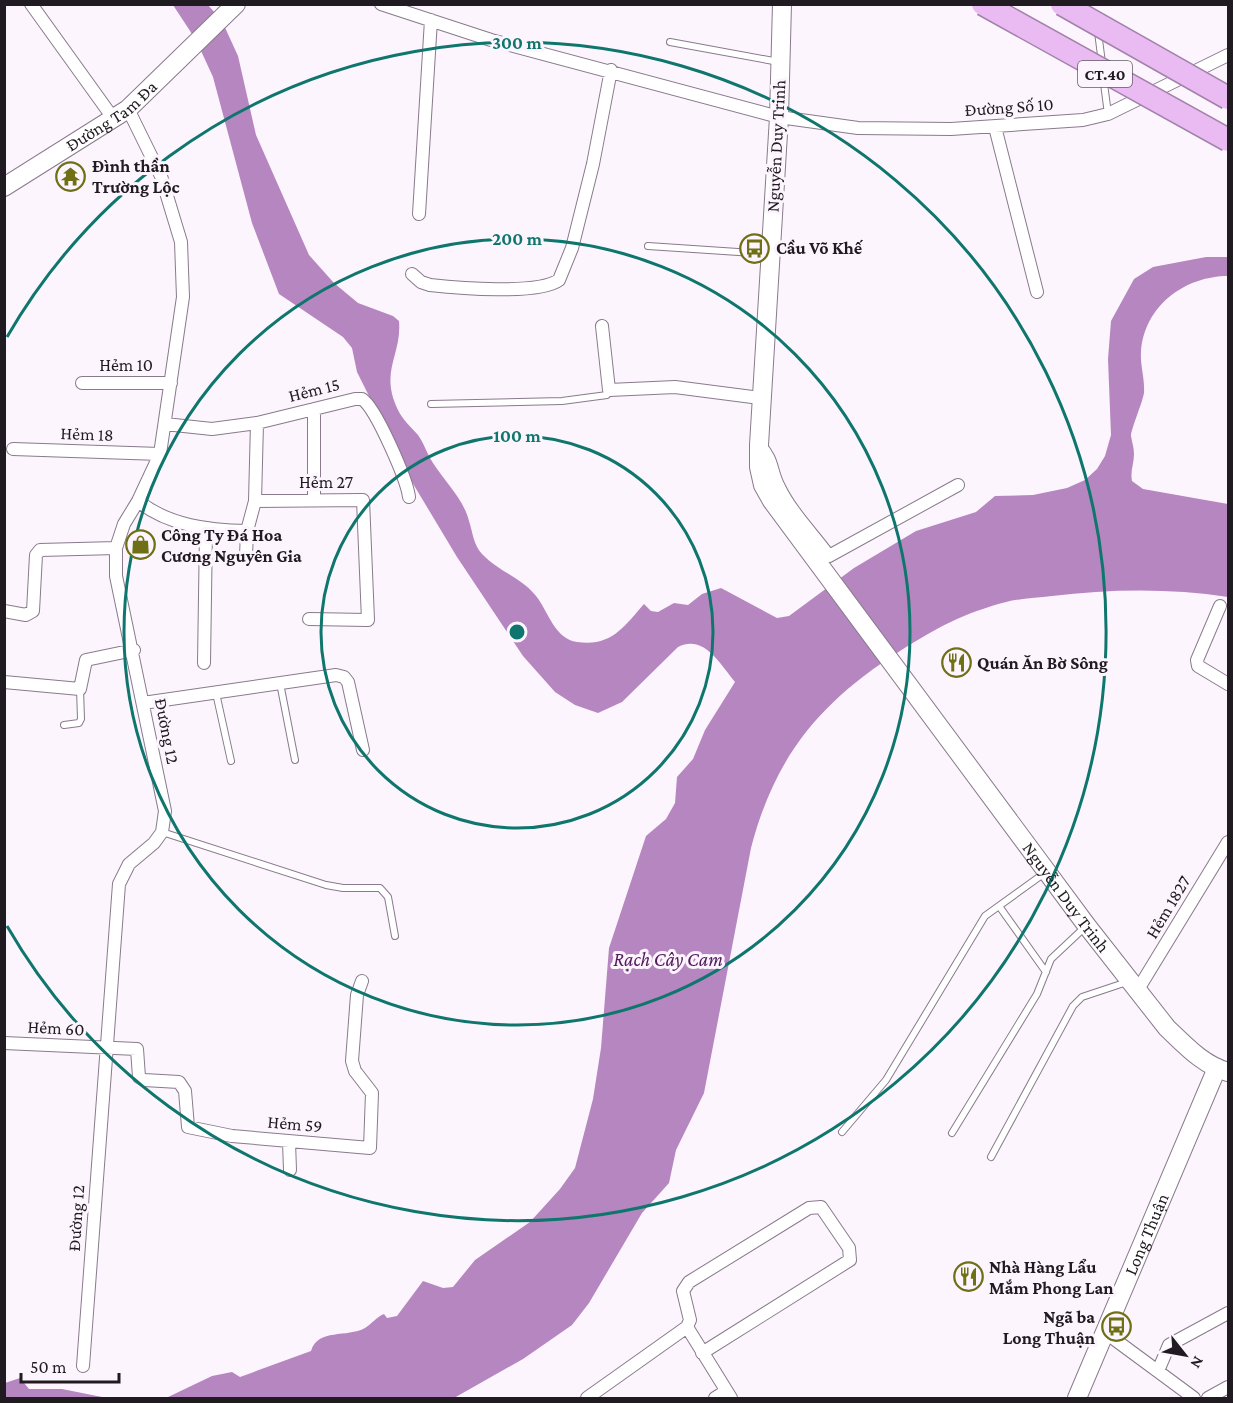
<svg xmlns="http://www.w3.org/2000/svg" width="1233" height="1403" viewBox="0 0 1233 1403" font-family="'Crimson Pro',serif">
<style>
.water{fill:#b586bf}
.building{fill:#d9c8dc;stroke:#ab9aae;stroke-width:1.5}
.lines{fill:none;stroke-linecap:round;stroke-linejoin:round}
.lane-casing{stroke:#897a8c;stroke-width:8}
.street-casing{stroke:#897a8c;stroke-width:14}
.secondary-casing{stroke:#897a8c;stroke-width:20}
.lane{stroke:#fff;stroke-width:6}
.street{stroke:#fff;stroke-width:12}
.secondary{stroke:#fff;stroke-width:18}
.highway-bridge-casing{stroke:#a382aa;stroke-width:25;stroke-linecap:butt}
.highway-bridge{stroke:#eabaf3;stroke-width:22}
.ring{fill:none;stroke:#0f766e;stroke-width:3}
.labels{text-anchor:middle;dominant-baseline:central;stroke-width:6;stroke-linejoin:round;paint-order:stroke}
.shield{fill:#fcf5fd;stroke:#625c63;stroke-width:1.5}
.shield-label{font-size:16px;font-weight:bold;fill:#201a21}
.street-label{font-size:18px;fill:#201a21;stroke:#fcf5fd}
.poi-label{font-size:18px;font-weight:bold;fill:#201a21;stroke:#fcf5fd;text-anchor:start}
.water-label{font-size:20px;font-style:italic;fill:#54195f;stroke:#fcf5fd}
.centre{fill:#0f766e;stroke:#fcf5fd;stroke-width:3}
.ring-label{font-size:18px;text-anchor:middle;font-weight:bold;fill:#0f766e;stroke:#fcf5fd;stroke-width:6;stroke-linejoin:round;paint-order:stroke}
</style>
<rect width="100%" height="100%" fill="#fcf5fd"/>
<path class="water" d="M173 5H208L222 21 238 56 256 135 309 255 334 283 358 303 393 316 399 321C402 356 379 371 398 410 402 419 411 427 418 435 424 443 427 454 433 463 445 482 463 498 469 521 473 533 473 544 482 554 499 572 525 579 539 600 549 615 556 639 577 642 611 647 624 627 644 604L651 611 658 612 674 603 688 605 702 594 721 588 777 618 789 616 854 568 916 531 976 512 995 496 1033 495 1067 488 1085 480 1097 469 1105 456 1111 435 1108 359 1111 321 1134 279 1153 267 1206 257H1228V276C1185 276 1144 306 1141 352 1140 365 1145 379 1144 393 1142 404 1131 429 1131 436 1132 442 1134 448 1134 454 1134 464 1130 471 1132 481L1143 489 1228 504V597C1170 588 1110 589 1052 596 1037 598 1021 598 1006 602 964 613 936 628 900 651 820 702 775 756 751 848L704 1093 676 1150 669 1183 642 1213 589 1303 572 1325 523 1359 454 1398H166L212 1376 232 1372 240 1377 311 1351C318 1328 347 1338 365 1328 372 1324 376 1317 384 1314L387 1318 397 1316 423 1281 443 1288 453 1287 475 1260 530 1222 560 1189 575 1168 593 1099 601 1048 609 948 646 836 666 819 675 803 677 777 693 759 705 730 735 682C720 664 704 634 678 647L622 702 598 713 575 705 555 692 523 656 457 557 412 482 357 372 352 348 343 337 279 294 252 223 213 77 196 40Z
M20 1378 29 1389H62L107 1398H5V1383Z"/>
<path class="building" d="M75 165 83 178 67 188 60 174Z"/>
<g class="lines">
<defs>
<path id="lane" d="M1098 32 1102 63
M670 42 779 62
M1103 76 1108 114
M648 246 769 254
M431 404 562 401 607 395 609 390
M280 683 295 760
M216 693 231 761
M64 725 79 723 81 719 80 689
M162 832 326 885 343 888H380L388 897 395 936
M999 906 1046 972
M842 1132 886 1080 985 916 1046 872
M952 1133 1037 994 1051 959 1084 928
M991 1157 1073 1006 1082 997 1127 982"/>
<path id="street" d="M31 4 113 118
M381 4 491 40 779 117 858 128 951 129 1083 120 1108 114 1228 55
M995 127 1037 292
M419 214 431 20
M412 274 421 282 430 285C457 288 538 295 559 280L572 248 593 164 611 70
M602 326 609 390 675 387 760 398
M82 383H171
M314 409V499
M165 424 212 429 257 423 355 399H362C376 408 407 480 409 497
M759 445C774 460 770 470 779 487 791 512 813 534 829 556L958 485
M13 449 160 454
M138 501C169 526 209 530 247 531L255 501 363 500 368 620 309 619
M255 501 257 423
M246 556 247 531
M1220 606 1197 660 1198 666 1228 684
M4 611 26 615 33 611 36 555 40 550 116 548
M204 663 206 530
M4 682 80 689 86 660 134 650
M143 703 336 675 344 677 348 682 363 750
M1137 991 1228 842
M4 1043 137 1049 139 1077 144 1080 179 1082 185 1091 188 1127 232 1136 370 1148 372 1093 355 1071 352 1061 357 995 362 981
M289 1142 290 1170
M687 1327 731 1398
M1106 1333 1194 1398
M83 1366 119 884 129 864 154 843 162 832 165 811 116 576V548L124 524 138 501 160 454 183 297 181 242 161 176 128 109
M1158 1371 1169 1345 1228 1313
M587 1398 687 1327 690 1320 683 1291 689 1282 809 1208 821 1207 849 1248 850 1260 702 1353
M715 1398 726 1391
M1208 1398 1228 1387"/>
<g id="secondary">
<path id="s1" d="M782 4 779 117 759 445V467L763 485 772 501 1087 926 1167 1028C1186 1046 1203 1065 1228 1072"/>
<path id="s2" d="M4 187 128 109 236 4"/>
<path id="s3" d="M1077 1398 1217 1068"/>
</g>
</defs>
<use href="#lane" class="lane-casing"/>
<use href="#street" class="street-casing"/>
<use href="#secondary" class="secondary-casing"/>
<use href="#lane" class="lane"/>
<use href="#street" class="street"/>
<use href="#secondary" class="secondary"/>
<defs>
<path id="highway-bridge" d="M983 4 1228 140
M1062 4 1228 98"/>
</defs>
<use href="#highway-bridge" class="highway-bridge-casing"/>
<use href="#highway-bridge" class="highway-bridge"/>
</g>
<g class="ring">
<circle cx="517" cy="632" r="196"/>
<circle cx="517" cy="632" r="393"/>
<path d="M7 337A589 589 0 1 1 7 926"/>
</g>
<defs>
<symbol id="temple-ring" viewBox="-11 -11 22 22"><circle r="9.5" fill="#fcf5fd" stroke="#6f7015" stroke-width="1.5"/><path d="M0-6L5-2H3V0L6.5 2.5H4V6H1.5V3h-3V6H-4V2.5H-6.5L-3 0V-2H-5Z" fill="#6f7015"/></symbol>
<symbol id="bus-ring" viewBox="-11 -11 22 22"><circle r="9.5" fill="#fcf5fd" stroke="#6f7015" stroke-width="1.5"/><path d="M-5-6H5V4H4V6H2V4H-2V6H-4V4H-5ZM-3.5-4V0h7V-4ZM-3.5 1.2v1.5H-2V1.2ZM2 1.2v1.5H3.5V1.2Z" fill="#6f7015"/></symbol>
<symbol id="shop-ring" viewBox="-11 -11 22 22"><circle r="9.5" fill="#fcf5fd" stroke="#6f7015" stroke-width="1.5"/><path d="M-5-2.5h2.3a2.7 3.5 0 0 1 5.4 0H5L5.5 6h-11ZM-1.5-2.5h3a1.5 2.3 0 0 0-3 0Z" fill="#6f7015"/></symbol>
<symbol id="restaurant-ring" viewBox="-11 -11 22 22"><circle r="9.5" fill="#fcf5fd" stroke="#6f7015" stroke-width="1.5"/><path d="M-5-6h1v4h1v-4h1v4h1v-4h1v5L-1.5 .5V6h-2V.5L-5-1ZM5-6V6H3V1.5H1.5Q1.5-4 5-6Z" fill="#6f7015"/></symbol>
</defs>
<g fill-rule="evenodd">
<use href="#temple-ring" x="54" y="160" width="33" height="33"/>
<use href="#bus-ring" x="738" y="232" width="33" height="33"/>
<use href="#shop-ring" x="124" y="528" width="33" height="33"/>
<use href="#restaurant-ring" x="940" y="646" width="33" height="33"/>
<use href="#restaurant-ring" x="952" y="1260" width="33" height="33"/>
<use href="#bus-ring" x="1100" y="1310" width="33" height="33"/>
</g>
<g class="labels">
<rect class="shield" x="1078" y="61" width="54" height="26" rx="4.5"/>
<g class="shield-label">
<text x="1105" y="74">CT.40</text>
</g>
<g class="street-label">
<text transform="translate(1009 107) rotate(-4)">Đường Số 10</text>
<text stroke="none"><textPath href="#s2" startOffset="129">Đường Tam Đa</textPath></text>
<text transform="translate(776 146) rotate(-87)">Nguyễn Duy Trinh</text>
<text x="126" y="365">Hẻm 10</text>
<text transform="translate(314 390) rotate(-14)">Hẻm 15</text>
<text transform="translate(87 434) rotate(2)">Hẻm 18</text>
<text x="326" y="482">Hẻm 27</text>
<text transform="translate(167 731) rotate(79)">Đường 12</text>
<text stroke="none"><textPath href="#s1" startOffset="994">Nguyễn Duy Trinh</textPath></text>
<text transform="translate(1168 907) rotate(-59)">Hẻm 1827</text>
<text transform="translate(56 1028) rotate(3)">Hẻm 60</text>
<text transform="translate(295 1124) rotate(5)">Hẻm 59</text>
<text transform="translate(76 1218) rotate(-86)">Đường 12</text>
<text stroke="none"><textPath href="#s3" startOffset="178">Long Thuận</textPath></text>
</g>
<g class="poi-label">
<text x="92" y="166">Đình thần<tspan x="92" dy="21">Trường Lộc</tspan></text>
<text x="776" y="248">Cầu Võ Khế</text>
<text x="161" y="535">Công Ty Đá Hoa<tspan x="161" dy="21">Cương Nguyên Gia</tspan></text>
<text x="977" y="663">Quán Ăn Bờ Sông</text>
<text x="989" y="1267">Nhà Hàng Lẩu<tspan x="989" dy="21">Mắm Phong Lan</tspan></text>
<text x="1095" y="1317" text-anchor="end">Ngã ba<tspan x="1095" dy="21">Long Thuận</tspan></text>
</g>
<g class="water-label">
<text x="668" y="959">Rạch Cây Cam</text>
</g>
</g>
<circle cx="517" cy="632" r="9" class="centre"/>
<g class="ring-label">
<text x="517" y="49">300 m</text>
<text x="517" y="245">200 m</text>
<text x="517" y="442">100 m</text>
</g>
<rect width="1233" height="1403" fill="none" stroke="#201a21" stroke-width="12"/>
<g transform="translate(1185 1355) rotate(121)" stroke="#fcf5fd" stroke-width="4.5" paint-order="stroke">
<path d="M0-4.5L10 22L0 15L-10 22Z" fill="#201a21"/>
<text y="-9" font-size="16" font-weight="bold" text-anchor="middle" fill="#201a21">N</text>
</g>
<path d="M21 1373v9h98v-9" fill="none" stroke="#201a21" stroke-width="3"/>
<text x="30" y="1373" font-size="18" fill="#201a21" stroke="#fcf5fd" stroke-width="4.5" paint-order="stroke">50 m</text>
</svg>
